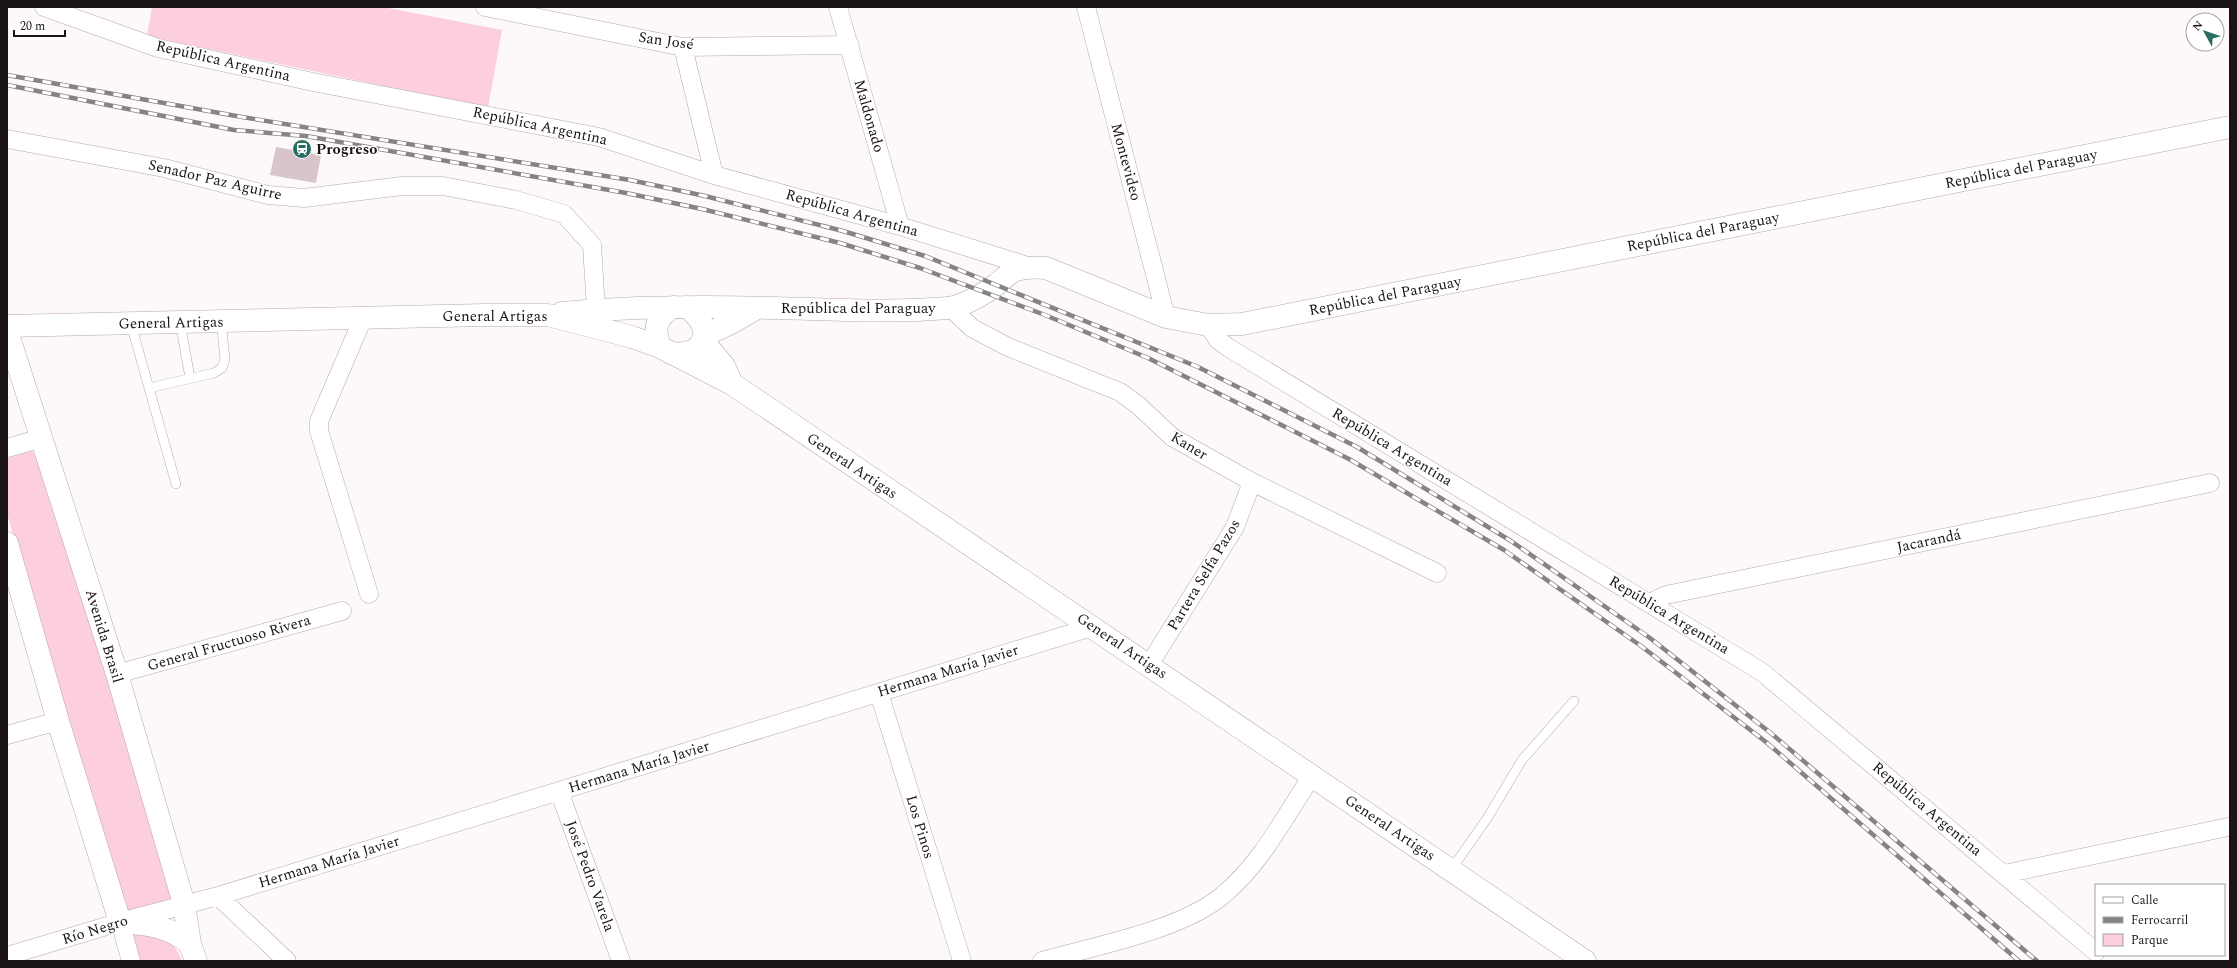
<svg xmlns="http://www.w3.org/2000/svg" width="2237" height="968" viewBox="0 0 2237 968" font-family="Spectral,serif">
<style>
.green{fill:#fdcedb}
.building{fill:#d8c5ca}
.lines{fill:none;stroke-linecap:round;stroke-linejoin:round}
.service-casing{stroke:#b8a5aa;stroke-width:10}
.minor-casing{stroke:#b8a5aa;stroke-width:19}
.tertiary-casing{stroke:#b8a5aa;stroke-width:23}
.service{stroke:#fff;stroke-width:9}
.minor{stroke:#fff;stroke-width:18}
.tertiary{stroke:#fff;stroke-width:22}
.rail-casing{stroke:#878283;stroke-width:4.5}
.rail{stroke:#fff;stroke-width:3;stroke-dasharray:9;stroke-linecap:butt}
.labels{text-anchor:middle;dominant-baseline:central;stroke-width:3;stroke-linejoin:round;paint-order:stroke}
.street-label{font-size:15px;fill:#1b1416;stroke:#fff}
.poi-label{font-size:15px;font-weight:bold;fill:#1b1416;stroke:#fff;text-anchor:start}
</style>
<rect width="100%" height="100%" fill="#fdf9fa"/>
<path class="green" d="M152 7H383L502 30 488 108 147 36Z
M31 451 37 454 174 895 171 901 132 913 126 910 7 514V458Z
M135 932C156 935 174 937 182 961H136L130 939Z"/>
<path class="building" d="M276 147 321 155 316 183 270 175Z"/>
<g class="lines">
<defs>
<path id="service" d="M180 322 190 378
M131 324 176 484
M149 388 214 373 222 368 225 359 221 321
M1451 870 1488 817 1522 760 1574 701"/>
<path id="minor" d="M44 7 158 48 313 82 599 137 714 175 900 226 1031 267
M485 7 683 47 850 45
M838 7 900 226
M1086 7 1166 317
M683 47 714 175
M7 139 164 168 268 195 304 198 402 186H443L516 200 564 214 592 245 596 310
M951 308 972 328 1008 347 1120 392 1139 406 1172 437 1252 482 1437 573
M363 318 319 421V431L369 594
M1208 325 1218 340 1229 348 1762 672 2096 952
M7 448 42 438
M1650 603 1666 595 2210 483
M1149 665 1235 527 1252 482
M117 674 342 611
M879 693 962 961
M7 735 58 721
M559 791 621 961
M2004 874 2228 827
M218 896 287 961
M120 922 131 961
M7 956 120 922 218 896 1092 627
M1042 961C1095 946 1182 930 1223 895 1261 864 1285 816 1312 776"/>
<path id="tertiary" d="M562 313C631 306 703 306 773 308 832 309 890 313 948 308 962 307 986 293 997 284 1003 279 1009 273 1016 270 1026 267 1036 267 1046 268L1166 317 1208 325 1242 324 2230 127
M7 326 485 315H548L632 337 660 347 732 384 762 404 1585 961
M7 331 117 674 184 904 190 944 196 961
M705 335 731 323 757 308
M703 341 724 366 732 384
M660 347C653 327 656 317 674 307
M671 353C706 358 717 327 686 307
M7 543 58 721 120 922C147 924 170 926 190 944"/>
</defs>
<use href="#service" class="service-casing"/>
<use href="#minor" class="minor-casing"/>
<use href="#tertiary" class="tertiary-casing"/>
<use href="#service" class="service"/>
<use href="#minor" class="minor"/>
<use href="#tertiary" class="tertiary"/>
<defs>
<path id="rail" d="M7 75 242 117 630 180 705 196 843 231 925 256 1198 367 1357 447 1511 541 1650 638 1772 734 2037 961
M7 85 234 130 306 136 626 193 702 209 840 243 920 268 1045 315 1148 358 1349 459 1504 550 1641 646 1766 742 2019 961"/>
</defs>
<use href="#rail" class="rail-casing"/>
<use href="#rail" class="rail"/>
</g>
<defs>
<symbol id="station-disc" viewBox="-11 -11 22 22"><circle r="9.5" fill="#276d61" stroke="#fff"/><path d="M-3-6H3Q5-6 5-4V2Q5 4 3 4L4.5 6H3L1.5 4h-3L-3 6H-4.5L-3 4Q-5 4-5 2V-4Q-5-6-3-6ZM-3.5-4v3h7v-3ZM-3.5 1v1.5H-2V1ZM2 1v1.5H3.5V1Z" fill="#fff"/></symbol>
</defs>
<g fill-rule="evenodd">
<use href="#station-disc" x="291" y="138" width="22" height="22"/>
</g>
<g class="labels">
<g class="street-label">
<text transform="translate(666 41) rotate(8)">San José</text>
<text transform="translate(223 61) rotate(13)">República Argentina</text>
<text transform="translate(869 116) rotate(74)">Maldonado</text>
<text transform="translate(540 126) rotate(12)">República Argentina</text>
<text transform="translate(1126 162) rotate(75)">Montevideo</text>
<text transform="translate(2021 169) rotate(-11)">República del Paraguay</text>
<text transform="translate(215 180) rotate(13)">Senador Paz Aguirre</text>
<text transform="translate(852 213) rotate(16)">República Argentina</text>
<text transform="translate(1703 232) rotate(-11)">República del Paraguay</text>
<text transform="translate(1385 296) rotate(-11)">República del Paraguay</text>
<text x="858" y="308">República del Paraguay</text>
<text x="495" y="316">General Artigas</text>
<text transform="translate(171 323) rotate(-1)">General Artigas</text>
<text transform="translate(1189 446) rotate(31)">Kaner</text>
<text transform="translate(1392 447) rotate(31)">República Argentina</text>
<text transform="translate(852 466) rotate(34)">General Artigas</text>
<text transform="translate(1929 541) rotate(-12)">Jacarandá</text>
<text transform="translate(1204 575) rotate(-59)">Partera Selfa Pazos</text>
<text transform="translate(1669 615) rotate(31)">República Argentina</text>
<text transform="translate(104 636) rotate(73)">Avenida Brasil</text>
<text transform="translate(229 643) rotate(-16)">General Fructuoso Rivera</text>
<text transform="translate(1122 646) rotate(34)">General Artigas</text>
<text transform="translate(948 671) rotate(-17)">Hermana María Javier</text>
<text transform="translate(639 767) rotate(-17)">Hermana María Javier</text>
<text transform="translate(1927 809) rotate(40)">República Argentina</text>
<text transform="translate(920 827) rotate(73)">Los Pinos</text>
<text transform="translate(1390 828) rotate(34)">General Artigas</text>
<text transform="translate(329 862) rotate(-17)">Hermana María Javier</text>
<text transform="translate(590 876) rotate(70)">José Pedro Varela</text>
<text transform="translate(95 930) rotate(-17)">Río Negro</text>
</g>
<g class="poi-label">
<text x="316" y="149">Progreso</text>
</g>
</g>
<rect width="2237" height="968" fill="none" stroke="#1b1416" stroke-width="16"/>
<rect x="2095" y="884" width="130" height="72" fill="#ffffff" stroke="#a4a1a2"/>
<rect x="2103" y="897" width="20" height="6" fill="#ffffff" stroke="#a4a1a2"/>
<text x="2131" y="904" font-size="12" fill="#1b1416">Calle</text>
<rect x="2103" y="917" width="20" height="6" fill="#878283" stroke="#a4a1a2"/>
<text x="2131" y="924" font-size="12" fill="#1b1416">Ferrocarril</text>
<rect x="2103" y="934" width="20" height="12" fill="#fdcedb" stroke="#a4a1a2"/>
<text x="2131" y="944" font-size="12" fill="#1b1416">Parque</text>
<g transform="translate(2205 32) rotate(310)"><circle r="19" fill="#ffffff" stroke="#a4a1a2"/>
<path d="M0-3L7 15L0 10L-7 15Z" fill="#276d61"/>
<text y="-6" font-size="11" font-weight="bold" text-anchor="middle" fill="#1b1416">N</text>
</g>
<path d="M14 30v6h51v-6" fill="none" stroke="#1b1416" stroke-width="2"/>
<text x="20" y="30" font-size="12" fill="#1b1416" stroke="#ffffff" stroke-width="3" paint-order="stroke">20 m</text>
</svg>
